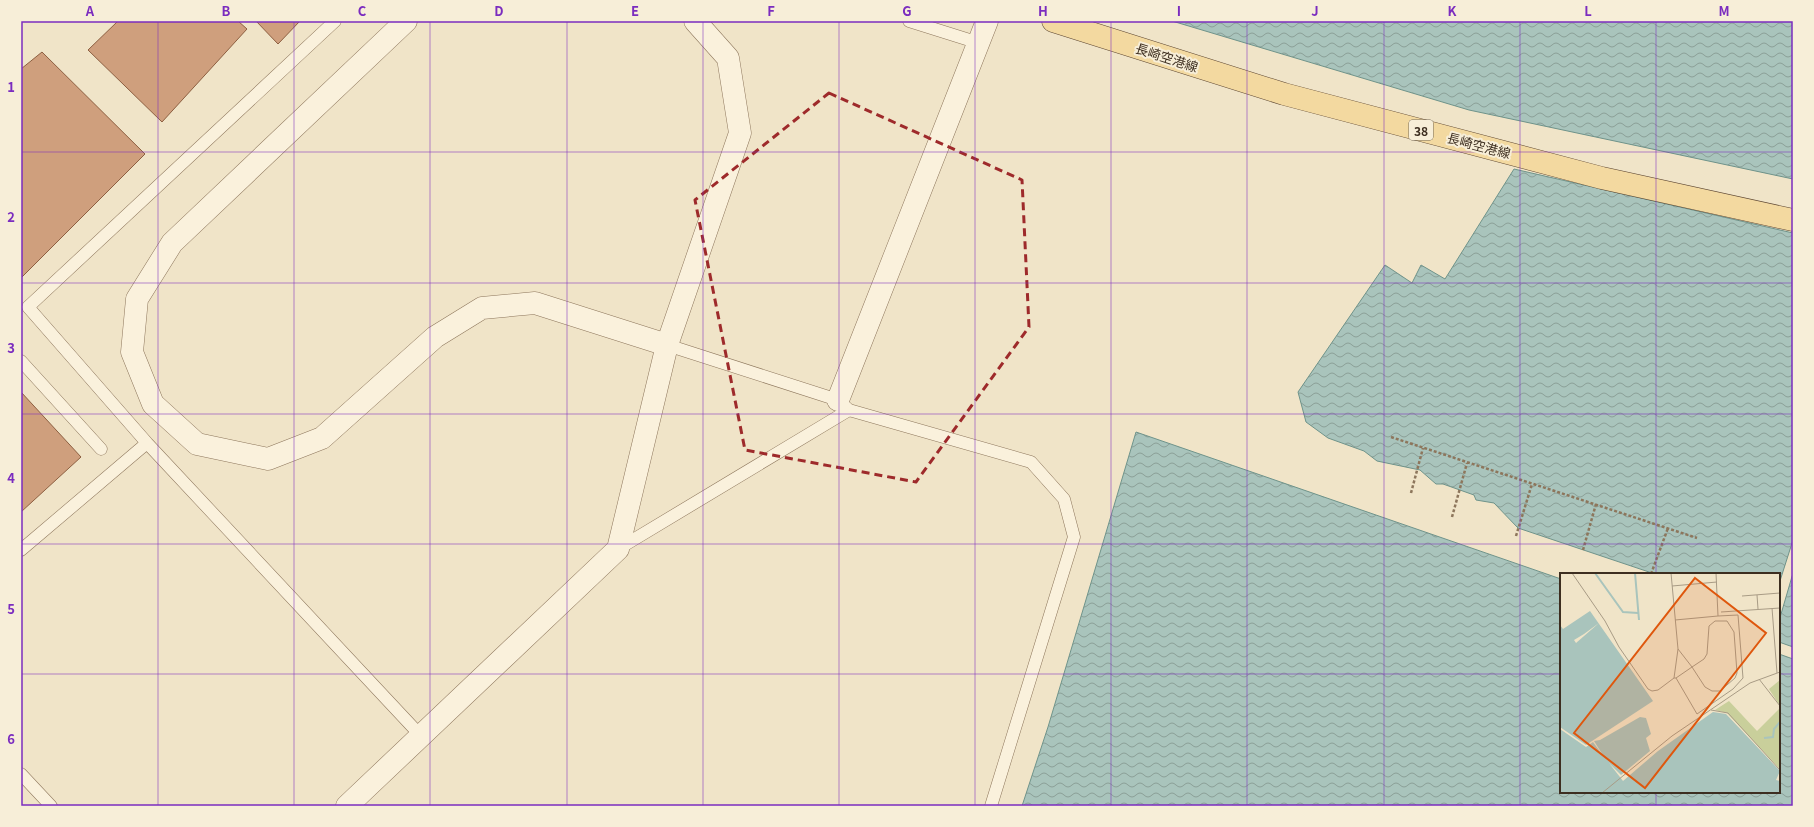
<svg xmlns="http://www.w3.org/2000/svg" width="1814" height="827" viewBox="0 0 1814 827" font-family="Georgia,'Noto Sans JP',serif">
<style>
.water{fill:url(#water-waves);stroke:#6f938a}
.building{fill:#cf9f7d;stroke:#8d5f41}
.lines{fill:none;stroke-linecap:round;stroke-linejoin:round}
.service-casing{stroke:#8d765c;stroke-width:13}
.tertiary-casing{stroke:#8d765c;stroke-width:23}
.primary-casing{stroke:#5b4430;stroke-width:23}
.path{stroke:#8d765c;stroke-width:2.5;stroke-dasharray:3 2;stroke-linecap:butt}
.service{stroke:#faf1dc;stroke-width:12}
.tertiary{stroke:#faf1dc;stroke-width:22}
.primary{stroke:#f3d9a0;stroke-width:22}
.marked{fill:none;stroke:#9e2a2b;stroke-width:3;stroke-dasharray:8 5;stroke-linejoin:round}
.grid{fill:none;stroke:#7b2cbf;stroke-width:1;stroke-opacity:0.55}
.labels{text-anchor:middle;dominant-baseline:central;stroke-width:4;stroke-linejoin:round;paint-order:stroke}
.shield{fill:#f7eed8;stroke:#756857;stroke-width:1}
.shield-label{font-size:12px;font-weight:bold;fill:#3d2e20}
.street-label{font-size:13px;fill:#3d2e20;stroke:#f7eed8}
.inset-river{fill:none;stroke:#a9c4bc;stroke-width:2}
.inset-road{fill:none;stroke:#a89b85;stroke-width:1}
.view{fill:#df570d;fill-opacity:0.15;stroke:#df570d;stroke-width:2}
.inset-edge{fill:none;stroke:#3d2e20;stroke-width:2}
.neatline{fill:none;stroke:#7b2cbf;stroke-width:1.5}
.grid-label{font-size:13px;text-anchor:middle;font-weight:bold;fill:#7b2cbf}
</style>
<defs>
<pattern id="water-waves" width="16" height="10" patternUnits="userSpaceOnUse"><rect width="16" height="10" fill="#a9c4bc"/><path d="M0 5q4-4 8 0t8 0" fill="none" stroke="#8ba098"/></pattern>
</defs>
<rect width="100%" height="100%" fill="#f0e4c8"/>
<path class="water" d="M1172 21H1793V179L1469 110Z
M1514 169 1793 233V540L1779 584V574H1655L1518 528 1494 503 1476 500 1474 495 1443 484H1436L1420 470 1377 461 1364 451 1328 438 1306 422 1298 392 1385 265 1412 283 1421 265 1445 279Z
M1136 432 1561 579V792H1779V654L1793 659V806H1022L1048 727Z
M1793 573V647L1779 642V621Z"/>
<path class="building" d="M118 21H238L247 29 162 122 88 50Z
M256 21H300L278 44Z
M42 52 145 154 21 278V69Z
M21 392 81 457 21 512Z"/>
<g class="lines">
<defs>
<path id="service" d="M909 21 979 43
M667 345 838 400 849 410 1031 462 1064 499 1074 537 991 806
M21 361 101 449
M147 443 28 307 335 21
M618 549 849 410
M21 550 147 443 421 736
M21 774 51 806"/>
<path id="tertiary" d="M406 21 172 243 137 299 132 352 153 404 197 444 268 459 322 438 435 337 482 308 535 303 667 345
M838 400 987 21
M347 806 618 549 667 345 740 133 728 58 695 21"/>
<path id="primary" d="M1053 21 1284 94 1602 178 1793 220"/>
</defs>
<use href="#service" class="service-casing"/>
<use href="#tertiary" class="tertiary-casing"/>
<use href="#primary" class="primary-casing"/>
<path class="path" d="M1391 437 1697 538
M1411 493 1423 448
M1452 517 1467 463
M1516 536 1532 484
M1583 550 1596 504
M1651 574 1668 528"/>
<use href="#service" class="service"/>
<use href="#tertiary" class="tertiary"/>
<use href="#primary" class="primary"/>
</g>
<path class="marked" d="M829 93 1022 180 1029 327 916 482 745 450 695 200Z"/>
<path class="grid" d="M158 21V806M294 21V806M430 21V806M567 21V806M703 21V806M839 21V806M975 21V806M1111 21V806M1247 21V806M1384 21V806M1520 21V806M1656 21V574M21 152H1793M21 283H1793M21 414H1793M21 544H1793M21 674H1561M1779 674H1793M1656 792V806"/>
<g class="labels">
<rect class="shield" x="1409" y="120" width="24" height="20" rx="3"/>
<g class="shield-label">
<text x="1421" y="130">38</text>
</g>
<g class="street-label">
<text transform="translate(1167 57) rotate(18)">長崎空港線</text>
<text transform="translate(1479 145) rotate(15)">長崎空港線</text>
</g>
</g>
<g transform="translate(1560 573)">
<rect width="220" height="220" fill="#f0e4c8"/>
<path d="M220 107V133L209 116ZM169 128 197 158 220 135V196L167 140 155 137Z" fill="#c9cf9b"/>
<path d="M30 38 93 128 26 172 0 154V52L3 56ZM153 139 166 141 220 198 216 207 220 208V220H0V156L26 174 33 169 44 184 34 168 40 167 80 144 86 145 91 161 86 165 90 178 61 202 49 190 63 208 98 178Z" fill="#a9c4bc"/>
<path d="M39 50 16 70 14 67 24 61Z" fill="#f0e4c8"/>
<path class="inset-river" d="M35 0 63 39 78 40M75 0 79 47M204 165 213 164 214 156 220 149"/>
<path class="inset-road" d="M12 0 45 48 59 74 88 116 92 118 98 117 114 105H116L132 94 144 86 147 81 149 53 155 48H167L174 59 177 100 175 105 160 118H152L145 114 132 94 118 76 111 0M112 13 157 9M197 22 198 36M182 23 220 20M212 35 217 100M161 39 220 35M115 47 158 43 156 0M114 105 118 76M116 105 137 141M199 106 220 133M151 137 168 140 220 197M137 141 173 116 183 105 178 42 158 43M42 220 112 163 190 110 220 99"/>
<path class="view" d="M135 5 206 60 85 215 14 160Z"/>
<rect width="220" height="220" class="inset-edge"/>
</g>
<rect width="1814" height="827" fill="none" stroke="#f7eed8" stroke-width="44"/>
<rect x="22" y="22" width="1770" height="783" class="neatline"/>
<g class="grid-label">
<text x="90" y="16">A</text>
<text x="226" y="16">B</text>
<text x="362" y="16">C</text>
<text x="499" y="16">D</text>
<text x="635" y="16">E</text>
<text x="771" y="16">F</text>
<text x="907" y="16">G</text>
<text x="1043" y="16">H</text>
<text x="1179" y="16">I</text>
<text x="1315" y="16">J</text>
<text x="1452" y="16">K</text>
<text x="1588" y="16">L</text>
<text x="1724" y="16">M</text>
<text x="11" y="92">1</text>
<text x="11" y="222">2</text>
<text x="11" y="353">3</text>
<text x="11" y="483">4</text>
<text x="11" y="614">5</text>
<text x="11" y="744">6</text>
</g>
</svg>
